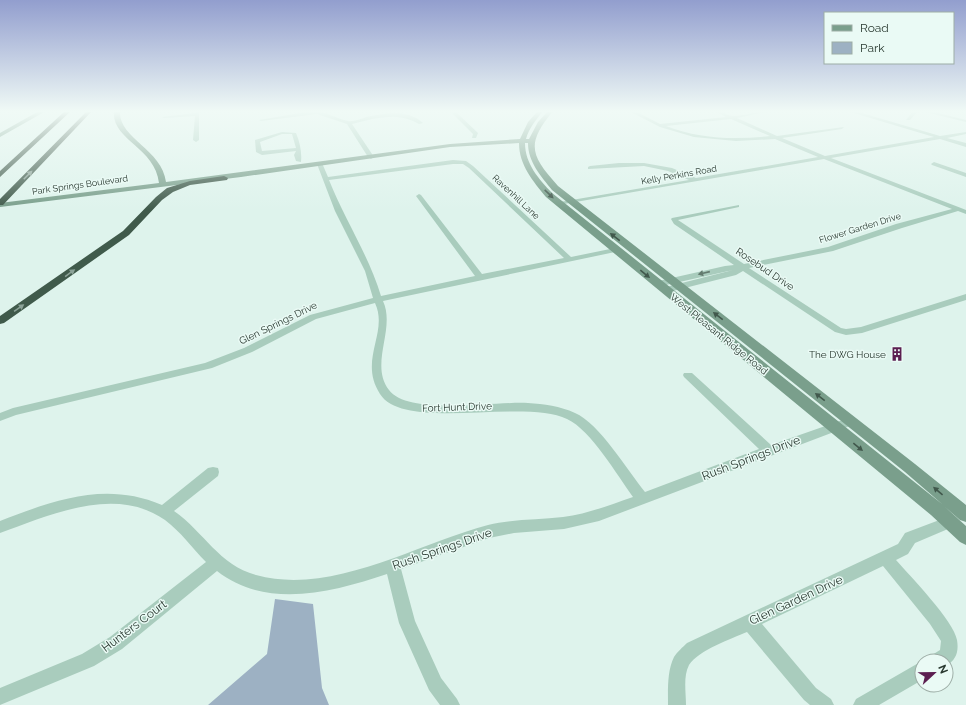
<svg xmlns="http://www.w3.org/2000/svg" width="966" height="705" viewBox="0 0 966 705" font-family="Raleway,sans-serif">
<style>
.green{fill:#9db1c3}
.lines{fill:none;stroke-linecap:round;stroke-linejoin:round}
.street{fill:#a9ccbd;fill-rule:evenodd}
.secondary{fill:#7a9f8c;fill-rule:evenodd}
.highway{fill:#405a4b;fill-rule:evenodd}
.oneway{fill:#8ca298}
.oneway2{fill:#41584c}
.oneway3{fill:#637b6f}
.labels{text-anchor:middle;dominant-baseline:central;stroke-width:3;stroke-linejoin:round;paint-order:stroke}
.far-street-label{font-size:9px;fill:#293930;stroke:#eafaf5}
.street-label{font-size:10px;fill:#293930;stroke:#eafaf5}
.poi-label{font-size:10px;fill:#293930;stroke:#eafaf5;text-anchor:end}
.near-street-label{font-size:12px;fill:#293930;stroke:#eafaf5}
</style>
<rect width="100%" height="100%" fill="#def3ec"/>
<path class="green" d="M275 599 313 604 322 688 329 705H208L267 654Z"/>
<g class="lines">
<path class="street" d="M195 111H199V140L196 142 193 140 195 116 164 118 162 117 195 113Z
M312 111C325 111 335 118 348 121 353 122 361 119 366 117 385 113 408 109 423 123L419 124C398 111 375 118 352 124L374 157 371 159 368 157 347 124 317 114 261 121 259 120Z
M450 111H455L478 133 476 138H472L473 134Z
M599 111H604L602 112Z
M629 111H635L660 124 726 117 715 111C722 111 727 116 734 116 746 116 758 111 770 111L737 118 777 136 844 127 842 129 782 138 825 156 934 137 847 111H855L940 136 966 132V134L947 138 966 143V147L940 139 831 158 961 208 966 210V214L958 211 902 228 833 251 749 268 841 328 846 329 861 327 966 294V300L862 333 846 335 835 332 743 271 736 275 665 293 662 292 661 290 662 288 733 270 657 287 653 284 654 282 725 266 734 265 674 224 671 219 672 218 739 205V207L678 220 744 264 828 247 896 224 952 209 824 159 558 205V203L560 202 689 180 668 171 644 166 588 169V167L590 166 619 163H644L672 168 696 178 818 157 775 139 736 141 694 137 660 127ZM731 119 770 136C735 140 699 139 666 126Z
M913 111H918L910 120H906Z
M921 111H930L966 120V122Z
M282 132 296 133C300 143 302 152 301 162L296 161 294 155 296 151 262 155 256 152 255 140ZM282 134H292L296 148 262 151 260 142Z
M453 160 466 161 473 166 571 257 615 248 619 250 615 252 383 301C396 329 369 364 389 390 408 416 496 401 528 403 544 404 560 406 575 413 599 423 628 471 645 492L759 449 684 377 683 375 684 373H692L771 445 851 417 855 418 857 421 855 424 599 521 564 529 514 533 489 538 401 569 415 621 441 678 457 699 460 705H440L429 690 399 623 387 574C333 592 267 610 217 571L122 649 94 666 0 705V688L82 654 110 637 206 562C192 548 181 532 165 520 115 485 50 515 0 533V521C55 500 105 481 162 505L208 468 213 467 218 468 219 472 218 476 174 511C204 532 219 565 256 575 332 596 416 544 488 525 512 519 538 520 563 517 587 514 610 505 633 497 617 475 591 430 567 419 524 398 404 432 380 394 358 360 389 333 375 303L316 319 252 352 212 368 16 415 0 421V413L13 408 205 363 244 348 310 315 373 298 365 271 335 211 317 164 322 163 328 177ZM453 164H463L469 168 564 258 482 274 421 195 419 194 416 196 475 276 381 296C369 256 345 220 329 180Z
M934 162 966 173V177L932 165 931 164Z
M950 516 955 518 957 522 955 526 915 543 908 554 896 560C910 576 954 621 957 640 959 652 956 660 946 666V661H929L932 655 940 650 941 641 930 624 883 566 762 624 816 688 831 699 834 705H810L804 700 747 632C731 639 699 650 689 665 683 676 686 693 686 705H668C668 690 667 671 674 657 677 652 683 647 687 643L898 544 905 533Z
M922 661V680L879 705H853L856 699Z"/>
<path class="secondary" d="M39 111H46L0 137V133Z
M114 111H120C118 138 162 149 166 182L450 144 520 139 528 122 538 111H543C536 120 529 128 526 139H529L538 122 548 111H553C526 144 530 155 558 186L915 464 966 505V522L960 520 944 506 966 526V545L960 542 931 515 546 197C533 181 519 165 519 143L450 147 241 177 0 207V203L159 183C155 147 111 140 114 111ZM525 143H528C528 162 541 176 552 190L905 472 942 504 552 193C539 179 525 164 525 143Z"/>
<path class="highway" d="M65 111H71L0 177V171Z
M87 111H92L3 205H0V199Z
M224 176 228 178 227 180 190 185 173 192 162 200 129 235 4 323 0 324V316L123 231 156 197 167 188 190 181Z"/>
</g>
<defs><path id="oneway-solid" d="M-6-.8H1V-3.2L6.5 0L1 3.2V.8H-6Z"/></defs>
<g class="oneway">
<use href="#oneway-solid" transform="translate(28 175) rotate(-45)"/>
<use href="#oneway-solid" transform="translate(70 273) rotate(-36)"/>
<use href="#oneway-solid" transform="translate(19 308) rotate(-35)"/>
</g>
<g class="oneway2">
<use href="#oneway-solid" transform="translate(549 194) rotate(44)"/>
<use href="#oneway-solid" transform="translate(615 237) rotate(-142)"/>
<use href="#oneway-solid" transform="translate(645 274) rotate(39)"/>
<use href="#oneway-solid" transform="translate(718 316) rotate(-142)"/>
<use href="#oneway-solid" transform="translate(820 397) rotate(-142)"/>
<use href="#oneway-solid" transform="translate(858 447) rotate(39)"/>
<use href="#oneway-solid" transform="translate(938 491) rotate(-140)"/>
</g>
<use class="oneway3" href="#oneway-solid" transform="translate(704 273) rotate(167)"/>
<linearGradient id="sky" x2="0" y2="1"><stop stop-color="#929ece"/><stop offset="0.53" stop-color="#f0faf6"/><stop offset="1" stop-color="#f0faf6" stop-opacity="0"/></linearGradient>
<rect width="966" height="210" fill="url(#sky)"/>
<defs>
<symbol id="building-bare" viewBox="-9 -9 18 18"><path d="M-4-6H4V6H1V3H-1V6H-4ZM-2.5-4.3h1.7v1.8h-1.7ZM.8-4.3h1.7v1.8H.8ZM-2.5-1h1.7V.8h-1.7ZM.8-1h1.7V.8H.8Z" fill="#5b1e50" stroke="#eafaf5" stroke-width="2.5" paint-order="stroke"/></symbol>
</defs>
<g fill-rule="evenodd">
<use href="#building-bare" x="887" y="344" width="20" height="20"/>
</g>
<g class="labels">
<g class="far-street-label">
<text transform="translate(679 175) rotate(-10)">Kelly Perkins Road</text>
<text transform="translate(80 185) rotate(-8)">Park Springs Boulevard</text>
<text transform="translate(516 197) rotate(43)">Ravenhill Lane</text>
<text transform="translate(860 228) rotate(-17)">Flower Garden Drive</text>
</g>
<g class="street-label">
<text transform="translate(765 269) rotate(34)">Rosebud Drive</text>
<text transform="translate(278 323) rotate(-26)">Glen Springs Drive</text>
<text transform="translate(719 334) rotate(39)">West Pleasant Ridge Road</text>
<text transform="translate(457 407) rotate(-2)">Fort Hunt Drive</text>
</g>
<g class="poi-label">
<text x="886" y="354">The DWG House</text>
</g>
<g class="near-street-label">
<text transform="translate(751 458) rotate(-21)">Rush Springs Drive</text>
<text transform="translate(442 549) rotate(-19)">Rush Springs Drive</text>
<text transform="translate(796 600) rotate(-25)">Glen Garden Drive</text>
<text transform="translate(134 626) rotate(-37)">Hunters Court</text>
</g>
</g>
<rect x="824" y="12" width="130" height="52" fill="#eafaf5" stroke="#9dada6"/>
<rect x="832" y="25" width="20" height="6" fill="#7a9f8c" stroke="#9dada6"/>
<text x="860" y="32" font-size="12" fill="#293930">Road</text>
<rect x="832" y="42" width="20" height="12" fill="#9db1c3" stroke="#9dada6"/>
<text x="860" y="52" font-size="12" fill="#293930">Park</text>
<g transform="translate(934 673) rotate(68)"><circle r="19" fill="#eafaf5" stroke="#9dada6"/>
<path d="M0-3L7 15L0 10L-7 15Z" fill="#5b1e50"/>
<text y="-6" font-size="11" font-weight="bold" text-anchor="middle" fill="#293930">N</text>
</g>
</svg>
